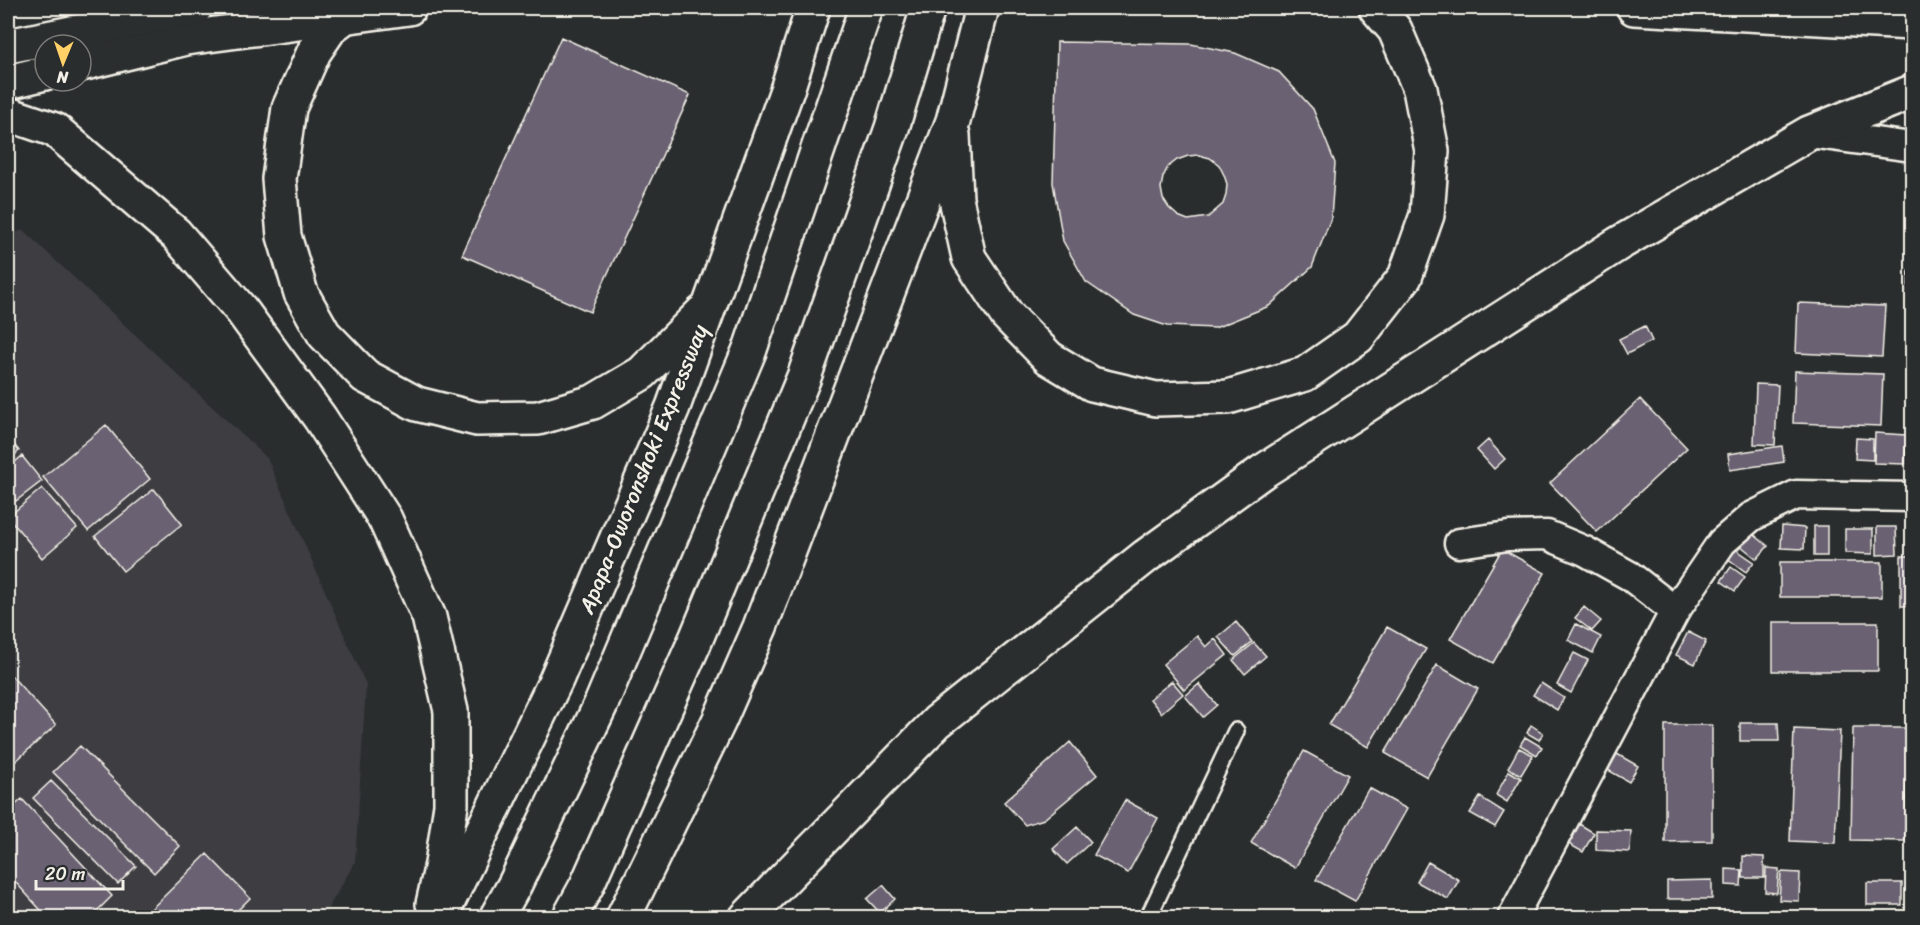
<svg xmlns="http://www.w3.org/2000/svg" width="1920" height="925" viewBox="0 0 1920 925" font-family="Sriracha,sans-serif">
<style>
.built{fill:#3e3d43}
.building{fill:#6b6273;stroke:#f4f1e8;stroke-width:1.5;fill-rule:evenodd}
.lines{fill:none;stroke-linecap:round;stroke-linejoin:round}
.lane-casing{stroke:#f4f1e8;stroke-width:20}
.street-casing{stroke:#f4f1e8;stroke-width:33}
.primary-casing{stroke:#f4f1e8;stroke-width:38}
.highway-casing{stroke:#f4f1e8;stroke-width:38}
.lane{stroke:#2a2d2e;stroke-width:15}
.street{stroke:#2a2d2e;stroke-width:28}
.primary{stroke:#2a2d2e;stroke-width:33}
.highway{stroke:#2a2d2e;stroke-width:33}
.labels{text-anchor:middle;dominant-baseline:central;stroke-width:4.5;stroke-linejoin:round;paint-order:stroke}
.street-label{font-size:22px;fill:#f4f1e8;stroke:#2a2d2e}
</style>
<rect width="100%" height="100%" fill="#2a2d2e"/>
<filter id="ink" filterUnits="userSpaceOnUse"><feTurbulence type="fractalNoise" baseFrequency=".0167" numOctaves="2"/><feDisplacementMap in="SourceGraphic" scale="12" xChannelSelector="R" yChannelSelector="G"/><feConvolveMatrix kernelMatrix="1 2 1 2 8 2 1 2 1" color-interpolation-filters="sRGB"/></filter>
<g filter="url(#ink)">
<path class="built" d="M23 230 267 458 366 685 355 862 323 917H8V235Z"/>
<path class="building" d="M561 37 690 95 590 312 462 255Z
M1057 42 1191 44 1235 53 1279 72 1313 109 1335 163 1331 218 1312 267 1269 306 1215 328 1167 326 1134 315 1086 282 1063 241 1053 183ZM1199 155 1210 158 1219 165 1224 175 1227 184 1226 195 1223 204 1208 217 1188 220 1178 216 1169 208 1163 199 1161 188 1163 177 1168 167 1177 160 1188 156Z
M1909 269H1912V317H1907Z
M1798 303 1885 306 1882 357 1796 353Z
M1645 326 1652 341 1627 354 1619 339Z
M1795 371 1883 374 1881 426 1793 423Z
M1756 384 1778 385 1775 445 1754 444Z
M1640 399 1687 448 1597 532 1550 483Z
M106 425 150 479 88 531 43 477Z
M1875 433 1906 435 1905 464 1874 463Z
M8 437 19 451 8 461Z
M1856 438 1873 439V460L1855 459Z
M1488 440 1505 459 1494 469 1477 450Z
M1782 446 1784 462 1730 470 1728 454Z
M22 456 42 481 16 501 8 490V468Z
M42 488 77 528 42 558 8 517Z
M154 489 182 524 123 571 95 536Z
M1782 526 1805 528 1804 549 1781 548Z
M1814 526H1827V556H1814Z
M1877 527H1896L1897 554 1877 555Z
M1845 529H1873V554L1845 553Z
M1752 533 1768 546 1757 559 1741 546Z
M1734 548 1754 562 1746 572 1727 558Z
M1502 549 1545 573 1493 663 1450 639Z
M1901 556H1912V606H1901Z
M1780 562H1882V597H1780Z
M1731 567 1745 577 1735 591 1721 581Z
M1584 607 1601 621 1592 631 1575 618Z
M1236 622 1252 642 1235 656 1218 637Z
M1773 622H1878V671H1773Z
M1576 624 1601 637 1593 653 1568 640Z
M1387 627 1426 649 1368 747 1329 725Z
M1688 632 1706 641 1695 664 1676 655Z
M1197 636 1206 647 1215 639 1227 655 1184 690 1163 664Z
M1254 643 1266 656 1245 674 1233 660Z
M1574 653 1588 660 1571 693 1557 685Z
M1437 665 1478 689 1427 777 1385 753Z
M8 672 56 725 8 768Z
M1172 681 1183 694 1161 713 1150 699Z
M1541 683 1564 698 1557 710 1533 695Z
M1199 684 1217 705 1203 717 1185 696Z
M1740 723H1778L1779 741H1740Z
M1531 725 1543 733 1539 740 1527 733Z
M1665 725H1712V841L1665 842Z
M1853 728H1907L1905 841 1851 840Z
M1794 729 1840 731 1835 843 1790 841Z
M1525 737 1542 747 1537 755 1520 745Z
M1070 742 1097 775 1044 819 1025 825 1004 802Z
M80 746 180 846 154 873 53 772Z
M1519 748 1533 755 1521 775 1508 768Z
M1304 751 1348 775 1295 868 1251 843Z
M1617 754 1638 766 1629 782 1608 770Z
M1509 771 1521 778 1507 802 1496 795Z
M51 781 136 866 118 884 33 798Z
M1369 788 1407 809 1355 901 1316 880Z
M1480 797 1504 812 1495 827 1470 813Z
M22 799 112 896 90 918H48L8 874V812Z
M1125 800 1158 818 1128 873 1094 855Z
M1576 822 1594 833 1583 852 1565 842Z
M1077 827 1091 842 1067 864 1053 849Z
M1596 830 1631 831 1630 852 1596 850Z
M207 854 250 898 230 918H142Z
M1743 856 1764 857V878H1743Z
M1428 862 1459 880 1448 899 1417 882Z
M1766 868 1779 869 1777 893 1765 892Z
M1726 869 1742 870 1741 886 1726 885Z
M1781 872 1800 873 1799 901 1779 900Z
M1712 880V899H1667V881Z
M1909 880H1912V899L1908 898Z
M1867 883H1902V905H1867Z
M883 885 895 899 880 913 867 899Z"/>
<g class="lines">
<defs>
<path id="lane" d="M1148 918 1236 731"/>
<path id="street" d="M1809 133 1912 147
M1459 543 1508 536 1547 535 1585 551 1630 576 1675 611
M1512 918 1675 611 1722 542 1751 517 1796 495 1912 497"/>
<path id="primary" d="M1634 8 1912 23
M346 16 331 27 314 52 289 108 279 179 284 236 301 293 324 334 365 376 417 404 477 419 538 418 593 402 642 373 703 312
M81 64 186 38 409 8
M8 82 45 73
M8 114 55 130 176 234 242 311 320 418 385 519 429 617 451 711V805L442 864 433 904
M953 135 956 199 969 258 1007 315 1049 358 1092 384 1156 399 1228 397 1305 374 1358 337 1405 277 1427 215 1432 151 1420 89 1395 30 1376 8
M440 918 556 680 673 407 787 90 813 8
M623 918 719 721 760 627 953 121 982 8
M746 918 937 722 1146 556 1262 472 1618 244 1809 133 1912 92"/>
<path id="highway" d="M8 46 195 8
M496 918 515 884 601 704 750 349 866 8
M569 918 587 885 696 639 804 377 892 128 928 8"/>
</defs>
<use href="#lane" class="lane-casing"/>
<use href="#street" class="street-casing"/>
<use href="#primary" class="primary-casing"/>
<use href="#highway" class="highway-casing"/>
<use href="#lane" class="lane"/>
<use href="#street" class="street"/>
<use href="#primary" class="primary"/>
<use href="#highway" class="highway"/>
</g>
</g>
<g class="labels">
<g class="street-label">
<text transform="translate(643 469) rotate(-68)">Apapa-Oworonshoki Expressway</text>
</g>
</g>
<rect width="1920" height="925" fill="none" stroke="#2a2d2e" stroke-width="30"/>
<rect x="15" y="15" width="1890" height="895" fill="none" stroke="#f4f1e8" stroke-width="2" filter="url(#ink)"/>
<g transform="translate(63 63) rotate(182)"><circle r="28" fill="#2a2d2e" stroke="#7b7b78" stroke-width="1.5"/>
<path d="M0-4.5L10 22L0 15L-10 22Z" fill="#ffd166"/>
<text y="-9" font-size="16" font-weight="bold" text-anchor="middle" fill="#f4f1e8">N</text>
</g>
<path d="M36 880v9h87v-9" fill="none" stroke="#f4f1e8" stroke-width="3"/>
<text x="45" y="880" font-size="18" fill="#f4f1e8" stroke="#2a2d2e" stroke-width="4.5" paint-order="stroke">20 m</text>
</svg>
